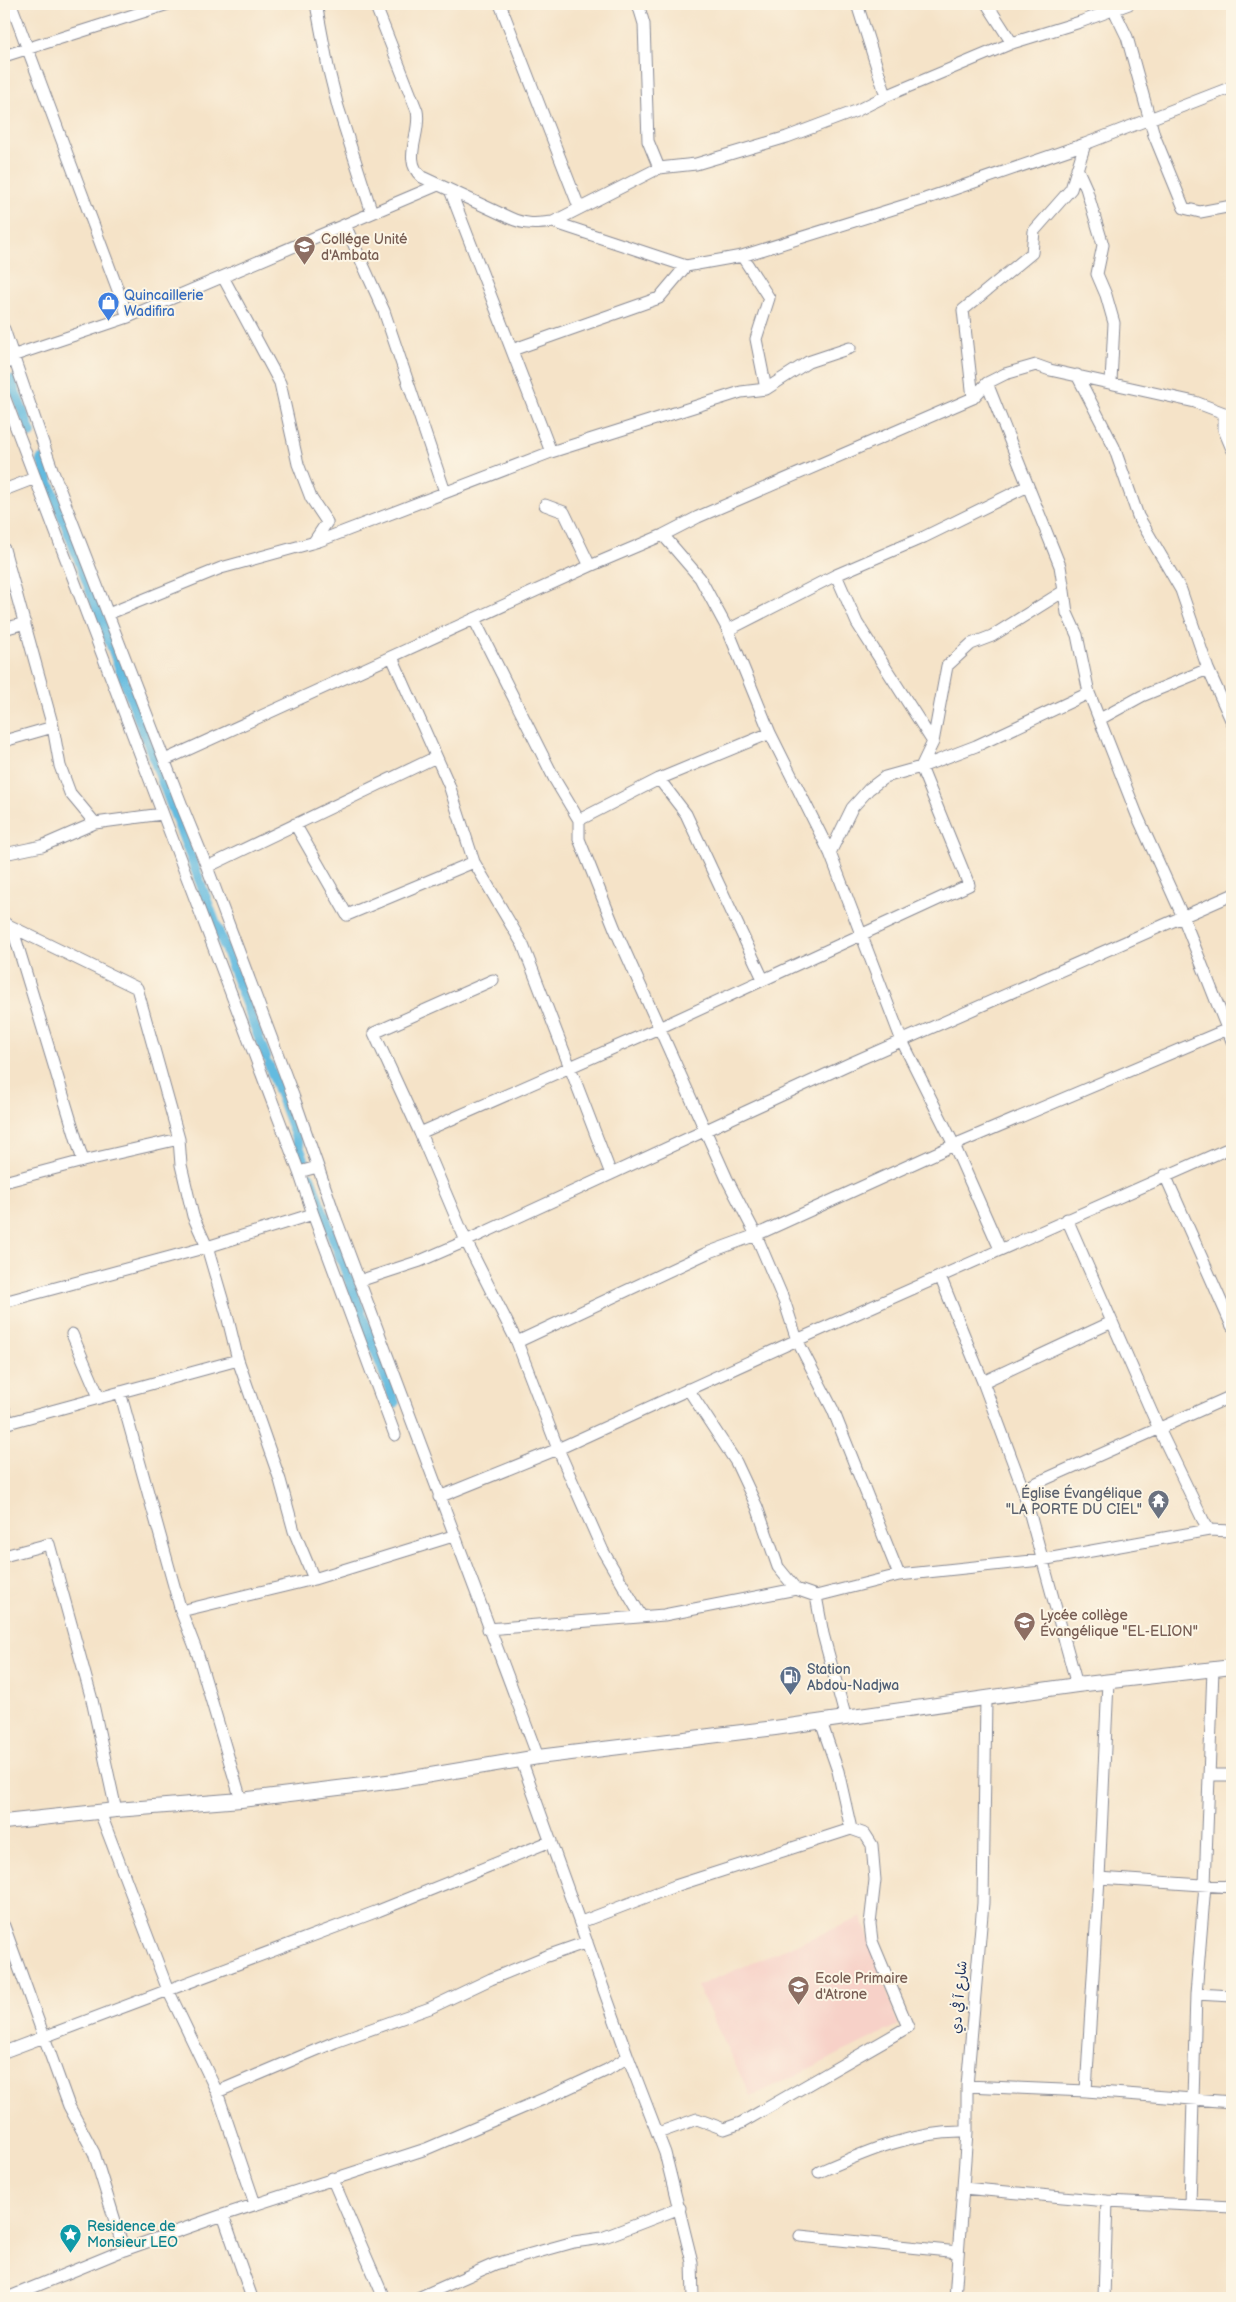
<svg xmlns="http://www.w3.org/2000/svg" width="1236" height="2302" viewBox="0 0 1236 2302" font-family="'Balsamiq Sans','Playpen Sans Arabic',sans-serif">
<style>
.built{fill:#f7d1c8}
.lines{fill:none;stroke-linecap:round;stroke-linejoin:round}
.canal{stroke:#63bbe0;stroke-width:10}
.minor-casing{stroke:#888993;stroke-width:13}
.tertiary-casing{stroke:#888993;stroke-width:16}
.minor{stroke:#fff;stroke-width:11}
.tertiary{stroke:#fff;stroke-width:14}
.labels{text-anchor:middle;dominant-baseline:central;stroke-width:4;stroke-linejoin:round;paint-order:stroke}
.education-label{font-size:14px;fill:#785e54;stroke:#fcf5e5;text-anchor:start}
.shop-label{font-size:14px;fill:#366cbe;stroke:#fcf5e5;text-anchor:start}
.worship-label{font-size:14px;fill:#5b616d;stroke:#fcf5e5;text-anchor:end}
.service-label{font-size:14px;fill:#4e5e75;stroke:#fcf5e5;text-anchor:start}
.street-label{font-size:14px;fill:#1b2f5e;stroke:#fcf5e5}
.culture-label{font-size:14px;fill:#0d838f;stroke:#fcf5e5;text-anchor:start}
</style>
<rect width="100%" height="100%" fill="#fcf5e5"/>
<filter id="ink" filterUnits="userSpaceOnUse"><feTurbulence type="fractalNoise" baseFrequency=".02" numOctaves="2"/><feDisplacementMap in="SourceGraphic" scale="10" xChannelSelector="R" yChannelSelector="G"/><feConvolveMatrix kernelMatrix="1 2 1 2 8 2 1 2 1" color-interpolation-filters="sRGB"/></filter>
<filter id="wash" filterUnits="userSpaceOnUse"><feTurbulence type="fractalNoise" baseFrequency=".0096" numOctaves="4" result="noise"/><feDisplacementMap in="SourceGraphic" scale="20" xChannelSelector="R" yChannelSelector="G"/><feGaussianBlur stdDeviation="1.12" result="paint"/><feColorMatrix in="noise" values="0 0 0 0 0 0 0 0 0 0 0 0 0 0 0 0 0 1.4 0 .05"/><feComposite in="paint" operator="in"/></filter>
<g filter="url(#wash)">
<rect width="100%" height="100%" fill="#f5e3c8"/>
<path class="built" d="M862 1917 898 2025 751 2097 697 1986Z"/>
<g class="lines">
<path class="canal" d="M11 380 31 433
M41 460 266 1057
M269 1065 306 1165
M310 1177 395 1403"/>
</g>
</g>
<g filter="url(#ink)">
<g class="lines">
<defs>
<path id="minor" d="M11 4 128 317
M316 4 328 67 338 107 372 213
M375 4 417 111C422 133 401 160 422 177L510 218C525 225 537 224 553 222L659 168 696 164 787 137 856 111 886 96 1012 43 1080 22 1129 4
M500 4 579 207
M638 4 644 24 648 141 659 168
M857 4 886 96
M987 4 1012 43
M1111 4 1127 37 1154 135 1184 208 1200 212 1232 206
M4 56 168 4
M1077 168 1086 188 1103 245 1097 274 1106 295 1114 323 1111 382
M450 190 551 452
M553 222 686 266 742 256 925 199 1085 144 1232 87
M345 225 384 311 445 492
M742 256 769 298 756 339 766 389
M223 277 280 383 298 464 311 498 327 522 313 543
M4 329 53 472 184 811 207 867 294 1098 336 1219 538 1757
M512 350 659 298 686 266
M4 366 15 355 128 317 438 185
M1077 375 1114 447 1138 516 1181 590 1208 669 1232 722
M4 396C103 654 200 914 299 1172L317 1167
M973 398 963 310 1032 253 1034 231 1071 189 1085 144
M4 490 35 478
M545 505 564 512 590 566
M663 535 700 578 728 630 770 733 830 853 902 1041 954 1145 1000 1249
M4 549 53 727 60 766 70 793 95 823
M836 575 857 623 933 742
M1064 591 1067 613 1077 635 1089 693 1137 815 1183 917 1232 1041
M108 614 221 568 319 541 551 452 741 392 766 389 808 362 850 348
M474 619 555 780 579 820V839L615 929 727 1179 756 1235 785 1303 797 1340 833 1410 899 1575
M4 629 25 623
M728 630 836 575 924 537 1028 486 987 383
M392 657 449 785 474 862 523 945 611 1174
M1100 719 1142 696 1208 669
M4 741 53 727
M165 760 590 566 663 535 698 517 973 398 987 383 1005 374 1036 365 1050 370 1195 402 1224 413V430L1232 449
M659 779 686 814 763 979
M579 820 659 779 770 733
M295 824 347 915 474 862
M830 853 852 808 869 789 885 777 921 767 976 746 1089 693
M4 854 42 846 95 823 162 814
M207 867 436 757
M4 923 137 988 179 1139 181 1165 193 1216 207 1247 228 1319 238 1360 280 1480 294 1531 314 1579
M12 927 83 1161
M493 980 374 1033 420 1133 466 1241 517 1342 558 1449 603 1551 641 1616
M420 1133 659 1028 969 885 921 767 933 742 947 666 971 644 992 636 1064 591 1060 566 1028 486
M1165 1175 1232 1326
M4 1182 83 1161 179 1139
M313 1214 395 1435
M1067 1219 1159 1429 1203 1520 1209 1530 1232 1531
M940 1276 983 1382 1023 1489 1077 1685
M359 1281 420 1261 466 1241 849 1064 1232 895
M4 1302 207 1247 313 1214 299 1172
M72 1334 99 1397
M517 1342 707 1253 756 1235 954 1145 1228 1029
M983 1382 1112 1322
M688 1389 736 1462 757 1507 778 1567 796 1589
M120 1392 181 1611 198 1655 241 1800
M4 1409 8 1423
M4 1424 238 1360
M1023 1489 1232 1396
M439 1497 558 1449 797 1340 1232 1147
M4 1556 49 1544 92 1700 116 1810
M816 1596 823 1634 846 1719
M181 1611 314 1579 453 1536
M488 1629 664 1615 796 1589 816 1596 899 1575 1041 1560 1209 1530
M821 1722 838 1771 851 1829
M522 1762 628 2057 665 2153 692 2262 693 2298
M1211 1775H1232
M100 1812 168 1990 217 2092 255 2204
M1099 1878 1232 1887
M581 1922 675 1886 851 1829 865 1834 872 1845 875 1880 870 1924 872 1941 908 2027 741 2123 724 2129 697 2119 658 2133
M4 1926 69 2106 94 2153 124 2250
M1196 1994 1232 1996
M4 2052 378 1911 551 1841
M967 2086 1086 2091 1232 2102
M1086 2091 1099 1878 1108 1682
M217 2092 335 2042 430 2008 491 1979 547 1956 587 1942
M819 2172C865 2152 915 2130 967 2132
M332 2178 384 2298
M963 2188 1107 2201 1232 2207
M1190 2205 1196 1994 1205 1885 1213 1669
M223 2215 252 2298
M800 2236 958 2252
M7 2298 124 2250 223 2215 426 2149 555 2094 607 2070 628 2057
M418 2298 495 2264 574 2242 602 2238 680 2208
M955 2298 967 2132V2086L983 1903 986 1699
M1104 2298 1107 2201"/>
<path id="tertiary" d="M4 1822 116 1810 241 1800 395 1781 538 1757 775 1728 1077 1685 1232 1667"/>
</defs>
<use href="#minor" class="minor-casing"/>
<use href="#tertiary" class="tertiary-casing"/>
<use href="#minor" class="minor"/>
<use href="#tertiary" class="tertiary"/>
</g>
</g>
<defs>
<symbol id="school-pin" viewBox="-11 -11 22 30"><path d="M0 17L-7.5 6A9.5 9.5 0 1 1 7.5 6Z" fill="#8d6e63" stroke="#fcf5e5"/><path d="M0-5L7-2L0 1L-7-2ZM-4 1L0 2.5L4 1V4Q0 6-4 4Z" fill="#fff"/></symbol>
<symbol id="shop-pin" viewBox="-11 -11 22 30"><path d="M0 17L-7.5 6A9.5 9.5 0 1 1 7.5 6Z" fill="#3f7fe0" stroke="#fcf5e5"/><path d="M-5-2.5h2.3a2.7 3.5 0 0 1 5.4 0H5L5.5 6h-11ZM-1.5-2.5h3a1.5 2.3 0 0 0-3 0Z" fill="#fff"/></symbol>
<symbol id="temple-pin" viewBox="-11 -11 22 30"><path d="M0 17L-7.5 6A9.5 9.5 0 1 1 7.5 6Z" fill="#6b7280" stroke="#fcf5e5"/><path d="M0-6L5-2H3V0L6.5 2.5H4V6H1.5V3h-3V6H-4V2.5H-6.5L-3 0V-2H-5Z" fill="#fff"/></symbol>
<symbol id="fuel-pin" viewBox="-11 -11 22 30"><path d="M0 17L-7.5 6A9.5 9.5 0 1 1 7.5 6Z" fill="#5c6f8a" stroke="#fcf5e5"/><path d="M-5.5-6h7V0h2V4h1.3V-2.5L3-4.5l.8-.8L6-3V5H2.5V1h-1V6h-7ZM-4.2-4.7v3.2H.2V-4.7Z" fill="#fff"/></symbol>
<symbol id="sight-pin" viewBox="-11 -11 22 30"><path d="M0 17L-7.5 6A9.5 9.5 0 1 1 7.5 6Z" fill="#0f9aa8" stroke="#fcf5e5"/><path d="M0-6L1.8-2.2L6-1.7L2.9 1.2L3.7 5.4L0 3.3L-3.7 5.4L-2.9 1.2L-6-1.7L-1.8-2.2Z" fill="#fff"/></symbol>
</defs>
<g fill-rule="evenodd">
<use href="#school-pin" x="292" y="234" width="25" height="34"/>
<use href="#shop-pin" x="96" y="290" width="25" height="34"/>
<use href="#temple-pin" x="1146" y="1488" width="25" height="34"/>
<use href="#school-pin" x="1012" y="1610" width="25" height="34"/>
<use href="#fuel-pin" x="778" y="1664" width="25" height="34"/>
<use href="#school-pin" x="786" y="1974" width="25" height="34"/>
<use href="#sight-pin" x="58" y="2222" width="25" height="34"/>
</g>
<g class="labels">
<g class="education-label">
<text x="321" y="239">Collége Unité<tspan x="321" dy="16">d'Ambata</tspan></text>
<text x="1040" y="1615">Lycée collège<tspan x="1040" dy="16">Évangélique "EL-ELION"</tspan></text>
<text x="815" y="1978">Ecole Primaire<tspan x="815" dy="16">d'Atrone</tspan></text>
</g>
<g class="shop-label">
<text x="124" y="295">Quincaillerie<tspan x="124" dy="16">Wadifira</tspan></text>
</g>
<g class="worship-label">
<text x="1142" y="1493">Église Évangélique<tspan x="1142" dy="16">"LA PORTE DU CIEL"</tspan></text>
</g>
<g class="service-label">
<text x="807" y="1669">Station<tspan x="807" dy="16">Abdou-Nadjwa</tspan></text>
</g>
<g class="street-label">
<text transform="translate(959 1997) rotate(-85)">شارع آ في دي</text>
</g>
<g class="culture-label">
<text x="87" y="2226">Residence de<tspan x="87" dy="16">Monsieur LEO</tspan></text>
</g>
</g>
<rect width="1236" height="2302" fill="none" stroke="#fcf5e5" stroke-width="20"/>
</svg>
